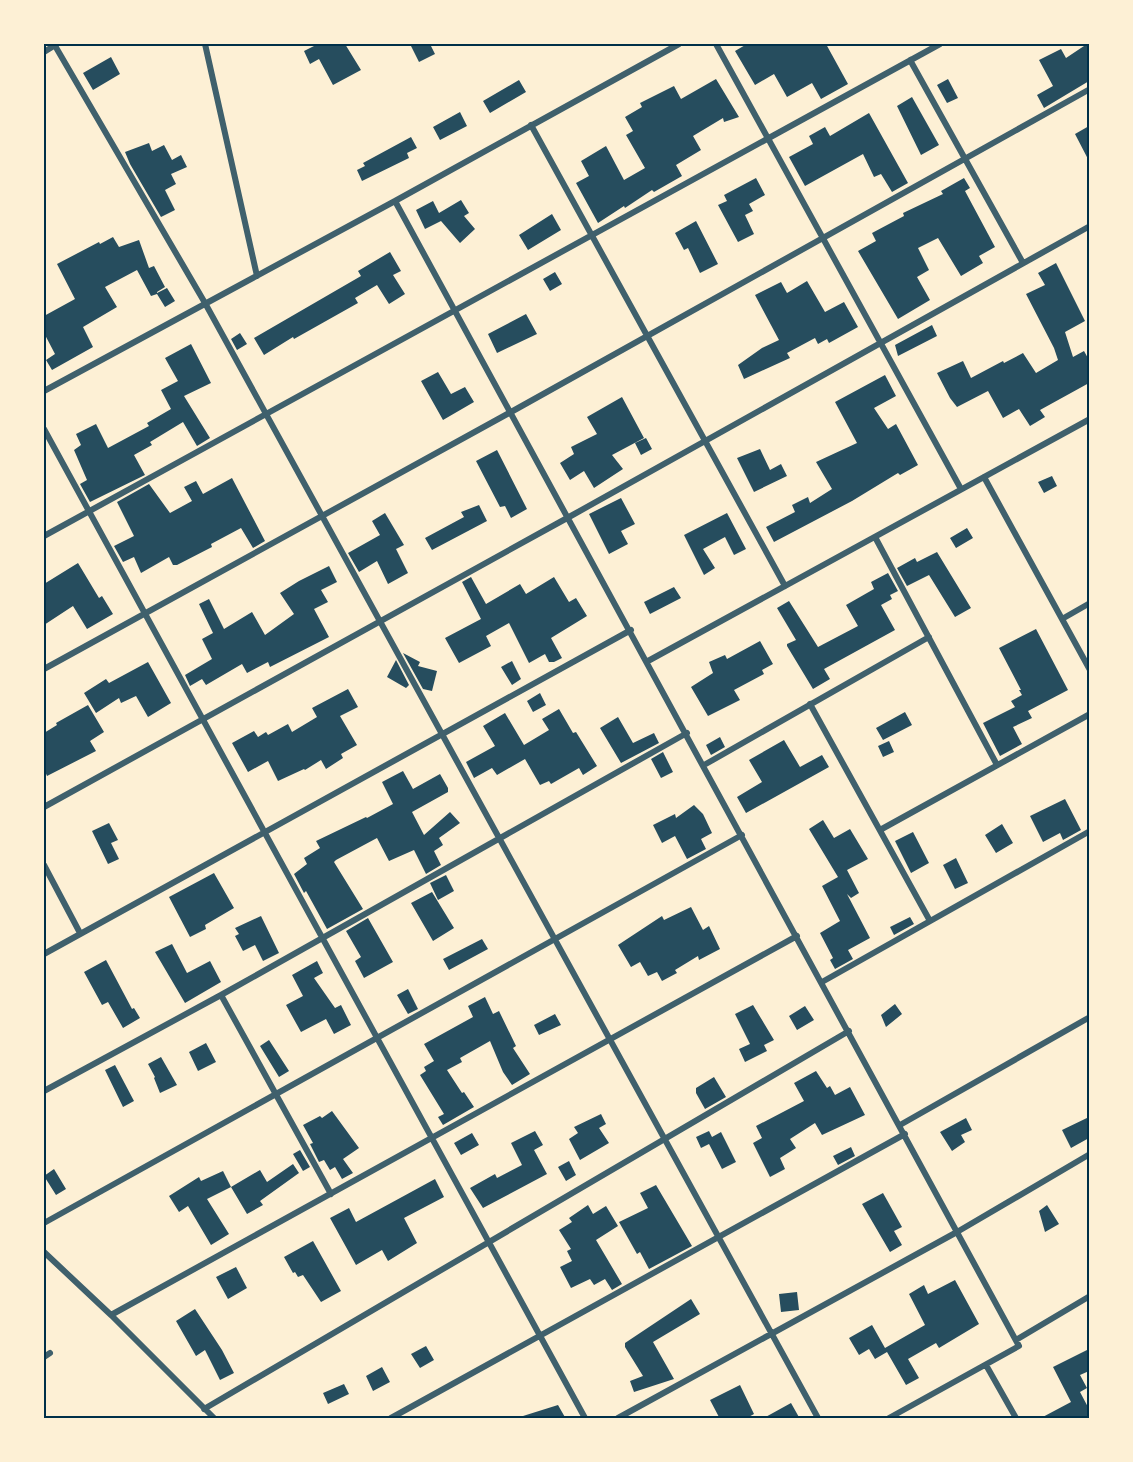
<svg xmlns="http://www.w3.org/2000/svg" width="1133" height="1462" viewBox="0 0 1133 1462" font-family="'Fira Sans',sans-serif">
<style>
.building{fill:#264d5e}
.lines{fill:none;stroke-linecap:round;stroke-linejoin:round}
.minor{stroke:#3f606c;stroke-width:6}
.neatline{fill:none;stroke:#003049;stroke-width:2}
</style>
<rect width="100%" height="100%" fill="#fdf0d5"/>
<path class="building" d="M318 44H345L361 70 333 85 319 59 310 64 304 51Z
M410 44H430L435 54 419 62Z
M747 44H826L848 84 821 99 812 83 787 97 774 74 755 85 735 51Z
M1087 44H1089V81L1044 108 1037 95 1053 86 1039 60 1061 49 1066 58Z
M111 57 120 74 93 90 83 73Z
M716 79 739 117 724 122 723 118 693 136 701 150 676 165 682 176 654 192 652 190 625 208 624 206 598 223 576 183 589 176 581 161 606 146 624 180 645 168 626 135 633 131 625 117 642 107 640 103 674 86 681 99Z
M948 79 958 98 947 103 937 85Z
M519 80 526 92 490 113 483 101Z
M912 97 939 145 921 155 897 106Z
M460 112 467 126 440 140 433 127Z
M869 113 908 183 892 192 881 174 874 177 863 154 805 186 789 157 813 144 809 136 825 127 830 136Z
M1089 126V161L1075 134Z
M411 137 417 148 407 153 409 158 362 181 357 170 365 166 363 163Z
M149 143 152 151 164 145 172 160 181 155 187 167 171 174 176 184 165 190 175 210 161 217 130 164 125 152Z
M756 178 765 195 749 204 753 211 745 215 754 234 738 242 718 205 727 201 724 195Z
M964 178 970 188 965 191 995 247 979 256 983 263 961 276 938 238 918 248 929 270 917 277 930 300 898 319 858 251 876 241 872 233 904 216 903 213 943 194 941 191Z
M461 200 469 213 464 216 475 229 460 243 441 221 425 229 416 210 433 201 439 213Z
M552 214 561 230 528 250 519 235Z
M696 221 718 264 700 273 688 248 684 250 675 233Z
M113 237 119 247 139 240 149 268 154 266 165 287 157 292V293L167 288 175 301 165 307 157 294 151 296 137 270 105 287 117 307 83 327 93 347 52 370 46 360 55 354 44 333V316L75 299 57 264 99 242 100 244Z
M390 252 401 271 393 275 405 294 389 304 377 285 355 298 358 303 294 339 293 337 264 355 254 338 361 276 358 271Z
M1056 263 1085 321 1065 332 1073 357 1084 351 1089 360V383L1040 410 1045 417 1030 426 1019 409 1003 418 988 391 957 407 950 398 937 373 963 361 971 378 1003 361 1004 363 1023 353 1036 373 1058 360 1054 348 1026 294 1045 285 1038 273Z
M555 272 562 284 550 291 543 279Z
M807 281 825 312 844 302 858 327 829 343 827 339 818 344 815 338 787 353 790 358 744 379 738 365 762 348 779 340 755 295 781 282 787 293Z
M526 314 537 334 497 353 488 334Z
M932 325 937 336 898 356 895 345Z
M240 333 247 344 237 350 231 339Z
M191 344 211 383 184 396 210 438 197 446 183 422 150 442 152 445 134 455 145 475 90 502 80 484 87 480 74 450 81 445 76 434 96 424 108 448 149 426 147 423 171 409 161 390 178 381 165 358Z
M438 372 451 394 465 387 474 402 443 420 421 381Z
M885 375 896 396 874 408 888 429 896 424 918 465 900 475 898 473 852 501 774 542 766 527 795 512 792 505 808 497 810 503 832 489 816 462 857 443 835 402Z
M622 397 644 438 612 455 623 469 594 488 584 471 570 480 560 463 574 454 571 447 597 434 587 417Z
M646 438 652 449 641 455 635 443Z
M760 449 770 470 781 464 787 476 754 492 737 458Z
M497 450 527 509 511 518 505 506 500 507 476 461Z
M1052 476 1057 486 1044 493 1038 482Z
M232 478 265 541 253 548 241 528 211 544 212 547 177 565H173L169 557 141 573 134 557 123 562 114 546 134 536 117 502 149 484 170 513 192 501 184 487 196 481 203 494Z
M621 498 635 524 621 531 628 544 609 554 589 514Z
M479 505 487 521 432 550 425 538 464 517 461 512Z
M385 513 404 545 396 549 408 573 388 584 377 561 359 572 348 553 380 535 372 521Z
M727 513 746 549 734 555 725 537 703 549 715 568 704 575 684 535Z
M967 528 973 538 956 548 950 538Z
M937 552 971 608 955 617 929 575 907 586 897 568 915 558 917 562Z
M78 563 99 598 102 596 113 614 87 629 73 606 44 625V584Z
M329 566 337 582 321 590 328 602 314 609 329 637 270 667 268 662 247 673 242 664 206 685 202 679 190 686 185 675 212 659 202 639 213 633 199 604 209 599 224 629 252 612 265 635 294 614 280 593 299 581Z
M888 573 898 591 890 595 892 599 881 605 895 630 824 669 830 679 813 689 787 646V644L796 640 777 608 789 601 818 647 858 626 846 605 874 589 871 582Z
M471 577 486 604 520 584 526 594 554 577 569 602 576 598 587 616 551 638 562 658 554 662H549L545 654 529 663 509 623 486 636 491 646 459 663 445 638 481 619 462 582Z
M674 587 681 598 650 614 644 602Z
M1036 629 1068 690 1028 711 1032 718 1013 727 1022 744 1000 756 983 723 1015 707 1011 701 1022 695 1019 690H1021L999 648Z
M760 641 773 664 762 670 764 674 734 690 740 700 708 716 691 687 713 673 709 662 725 655 727 659Z
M403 653 420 662 418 666 437 671 432 691 423 689Z
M396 660 409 685 406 688 387 677Z
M512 661 521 679 512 685 501 667Z
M148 662 171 703 148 717 136 696 121 703 119 698 96 713 84 693 106 679 109 683Z
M348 689 358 707 340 716 357 745 341 754 343 758 326 769 321 760 305 770 304 769 278 781 268 761 248 772 232 743 254 731 258 737 266 732 268 735 288 724 292 732 317 717 312 708Z
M540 693 546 705 533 712 527 701Z
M88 705 104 732 90 741 96 751 47 776 44 769V733L57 725 56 723Z
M559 709 573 733 576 732 597 766 583 775 579 768 551 784 549 781 540 785 525 759 497 775 492 768 474 778 466 762 495 746 483 726 505 713 524 745 549 730 542 719Z
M905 712 912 725 883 740 876 728Z
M618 717 633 743 654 733 659 743 621 763 600 728Z
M720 737 725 747 711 755 706 745Z
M784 740 800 767 822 755 829 767 746 813 737 797 762 782 749 760Z
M889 741 894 752 883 757 878 746Z
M663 752 673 772 661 778 651 759Z
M403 771 413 789 440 774 448 788V792L412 812 424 835 450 812 460 823 439 838 443 845 434 851 441 865 426 874 414 850 389 861 377 838 336 860 334 862 363 909 327 929 306 891 304 893 294 874 307 864 304 858 320 848 316 841 366 817 367 818 393 804 382 782Z
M1065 799 1081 830 1063 840 1060 833 1043 842 1030 816Z
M694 805 703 814 712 833 701 839 706 849 687 859 675 836 662 843 653 825 675 814 676 818Z
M823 820 834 838 850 829 868 859 847 870 859 893 851 898 847 894 870 938 848 950 853 959 835 969 830 960 833 958 820 933 840 921 822 886 838 877 809 829Z
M109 823 118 840 111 843 119 859 108 864 92 831Z
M1002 824 1013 843 996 853 985 835Z
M913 832 929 863 911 873 895 841Z
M956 858 968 883 955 889 943 865Z
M214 873 234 908 205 925 206 929 190 937 169 897Z
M446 875 454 891 438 900 430 883Z
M432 892 454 928 433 941 411 903Z
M691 907 703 930 709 926 720 949 699 960 698 956 675 970 677 973 662 981 657 972 648 976 640 962 631 967 618 945 662 916 664 920Z
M261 916 279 953 263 961 255 945 243 951 235 936 239 934 235 928Z
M910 917 914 924 894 935 890 927Z
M368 918 393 962 364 978 355 961 361 957 346 931Z
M482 939 488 949 449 970 443 959Z
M172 944 187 973 210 961 221 982 185 1003 155 952Z
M106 960 132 1009 134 1008 140 1018 123 1028 108 1002 102 1005 84 972Z
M317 961 323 973 314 978 335 1008 341 1005 351 1025 334 1034 326 1019 301 1032 286 1005 303 996 292 975Z
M408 989 418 1009 408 1014 397 995Z
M485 997 493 1014 499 1011 516 1046 513 1048 530 1074 512 1085 503 1072 490 1041 460 1058 462 1062 447 1070 462 1093 464 1092 474 1107 443 1125 438 1117 444 1114 420 1075 426 1071 424 1067 434 1061 424 1044 473 1017 468 1006Z
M895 1004 902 1014 886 1027 881 1015Z
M753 1005 774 1040 764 1045 767 1051 745 1062 739 1049 750 1044 735 1014Z
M805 1006 814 1020 797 1030 789 1016Z
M555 1014 561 1025 539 1035 534 1025Z
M269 1040 289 1071 279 1077 260 1046Z
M206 1043 216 1062 198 1071 189 1052Z
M161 1057 177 1085 160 1093 154 1078 155 1077 148 1064Z
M115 1065 134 1101 123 1107 105 1070Z
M816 1071 827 1088 830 1086 835 1095 850 1087 865 1115 822 1135 815 1123 790 1139 796 1148 780 1158 785 1169 770 1177 753 1143 762 1138 756 1126 804 1101 794 1083Z
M714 1077 726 1097 705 1109 696 1093V1088Z
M332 1111 359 1148 343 1159 353 1173 342 1179 335 1167 330 1170 324 1160 319 1162 310 1144 313 1143 303 1125 320 1116 322 1118Z
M601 1114 606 1124 599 1128 609 1143 580 1160 569 1139 578 1133 574 1127Z
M1089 1117V1138L1071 1148 1062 1130Z
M966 1118 972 1130 961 1135 965 1142 952 1151 940 1132Z
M535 1131 543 1145 534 1150 547 1174 483 1208 470 1188 495 1174 497 1178 522 1165 511 1143Z
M709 1131 712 1137 721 1132 736 1162 722 1169 709 1144 701 1148 696 1137Z
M472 1133 479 1145 461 1155 454 1143Z
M851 1147 855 1156 838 1165 833 1156Z
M300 1150 310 1167 303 1171 293 1154Z
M569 1161 576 1175 566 1181 558 1167Z
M293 1164 299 1173 260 1201 263 1205 247 1214 231 1187 260 1170 267 1182Z
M54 1169 66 1189 56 1195 44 1176Z
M223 1171 231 1187 207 1199 229 1234 211 1245 188 1206 179 1212 169 1196 199 1177 201 1181Z
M435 1179 444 1197 404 1218 417 1243 388 1261 382 1250 356 1265 330 1218 349 1208 356 1222Z
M656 1185 692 1246 649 1269 640 1252 637 1254 619 1222 648 1208 640 1193Z
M883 1193 902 1227 894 1231 902 1245 890 1252 862 1204Z
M588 1205 593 1214 606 1206 618 1226 596 1240 622 1284 612 1290 605 1279 594 1285 590 1279 571 1288 560 1267 572 1261 567 1251 571 1249 559 1230 572 1222 569 1218Z
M1047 1205 1059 1224 1045 1232 1039 1211Z
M313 1241 341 1291 321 1302 303 1275 298 1277 295 1272 293 1273 284 1257Z
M236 1267 247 1288 228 1299 216 1277Z
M955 1280 979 1324 939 1348 936 1343 908 1359 919 1378 906 1385 887 1352 875 1359 869 1349 859 1355 849 1338 872 1325 885 1348 925 1325 909 1294 924 1285 928 1294Z
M797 1292 799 1310 781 1312 779 1294Z
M691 1299 700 1314 653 1342 674 1379 634 1392 630 1381 643 1376 625 1347V1343Z
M195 1309 222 1350 234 1373 220 1380 205 1350 196 1356 176 1321Z
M426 1346 434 1360 420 1368 411 1354Z
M1089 1349V1371L1080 1375 1087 1388 1080 1392 1089 1409V1419H1039L1071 1402 1053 1367Z
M382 1367 390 1382 373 1391 366 1376Z
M344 1384 349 1394 328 1404 323 1393Z
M740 1385 754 1414 745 1419H720L710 1400Z
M791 1403 800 1419H762Z
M558 1405 566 1419H524L523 1416Z"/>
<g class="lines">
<path class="minor" d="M54 44 205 303 818 1418
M205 44 257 276
M716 44 961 489
M44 52 57 44
M910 60 1023 263
M531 125 785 586
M395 201 1019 1346 889 1418
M44 391 395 201 679 44
M44 429 585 1418
M984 477 1090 670
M44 536 940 44
M875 537 997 765
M1062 619 1090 603
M648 661 1090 419
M44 669 511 412 1090 89
M810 704 930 921
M704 765 929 637
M44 807 569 517 1090 226
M880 830 1090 714
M44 865 80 933
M44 954 631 630
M822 982 1090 831
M221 995 331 1194
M44 1091 221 995 687 733
M900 1125 1090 1017
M44 1223 742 835
M44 1252 111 1315 214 1418
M111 1315 797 936
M1016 1340 1090 1296
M44 1357 50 1353
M986 1365 1016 1418
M204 1409 849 1031
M391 1418 905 1134
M618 1418 957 1232 1090 1154"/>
</g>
<rect width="1133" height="1462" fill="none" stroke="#fdf0d5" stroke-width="90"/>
<rect x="45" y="45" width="1043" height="1372" class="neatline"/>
</svg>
